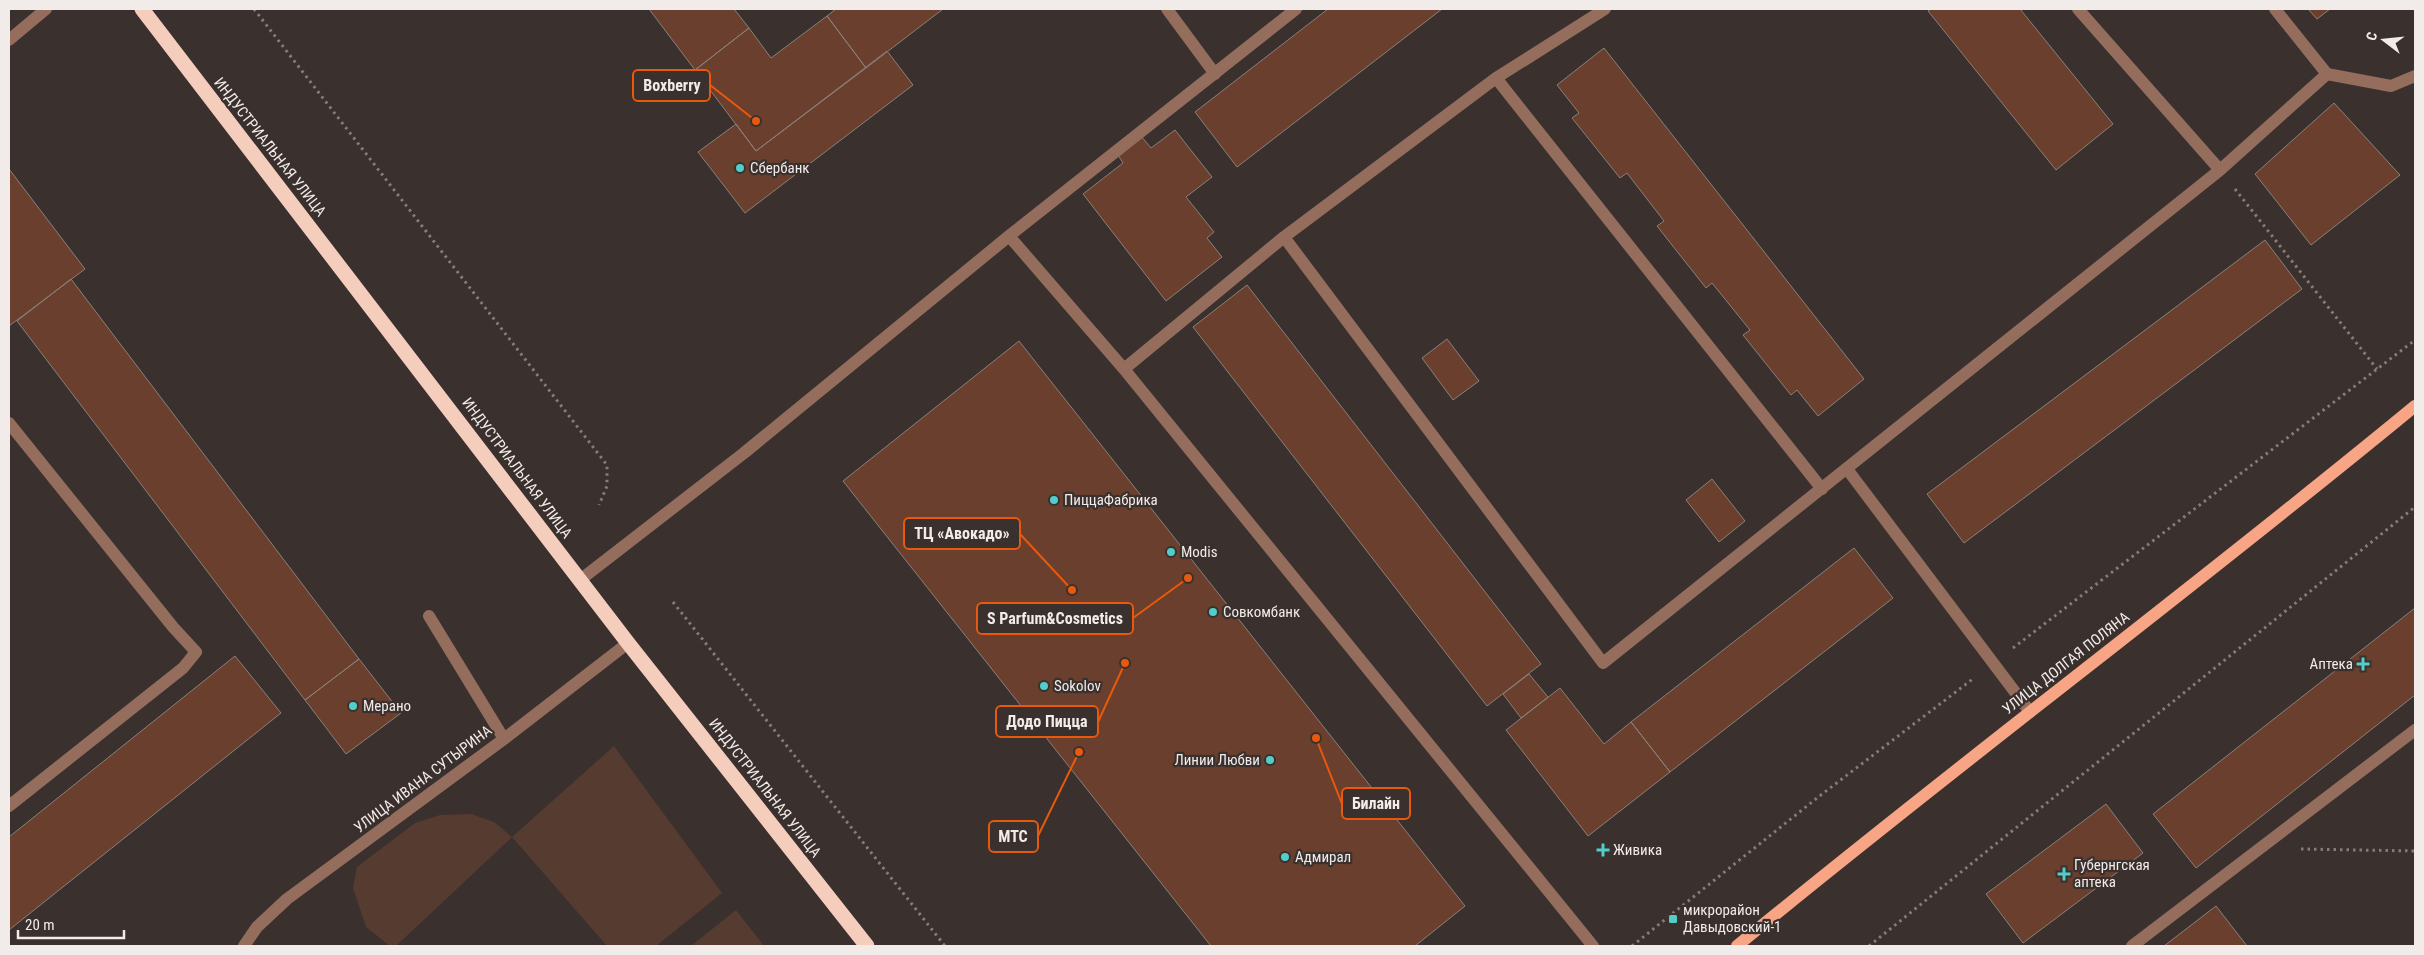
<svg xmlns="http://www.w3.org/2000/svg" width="2424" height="955" viewBox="0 0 2424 955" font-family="'Roboto Condensed',sans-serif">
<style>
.green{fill:#563b30}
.building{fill:#6a3f2d;stroke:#8b807b}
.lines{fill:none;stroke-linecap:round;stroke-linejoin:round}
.path{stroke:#857d7a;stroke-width:3;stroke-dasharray:2.5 4;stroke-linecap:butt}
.minor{stroke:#956d5d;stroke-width:12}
.major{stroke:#f7a584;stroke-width:12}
.highway{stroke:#f5cdbd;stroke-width:15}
.poi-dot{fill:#53cdca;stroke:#3a302d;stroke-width:2}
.labels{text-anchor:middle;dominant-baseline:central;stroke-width:4.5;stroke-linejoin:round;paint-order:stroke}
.street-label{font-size:15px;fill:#f1ebe9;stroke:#3a302d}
.poi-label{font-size:15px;fill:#f1ebe9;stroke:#3a302d;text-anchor:start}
.leader{fill:none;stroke:#e8590c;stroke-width:2}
.callout-dot{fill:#e8590c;stroke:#3a302d;stroke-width:2}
.callout{fill:#3a302d;stroke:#e8590c;stroke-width:2}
.callout-label{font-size:16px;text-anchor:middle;font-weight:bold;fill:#f1ebe9}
</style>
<rect width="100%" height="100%" fill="#3a302d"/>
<path class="green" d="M614 746 722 893 656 946H607L512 837 396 946H390L366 927 353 888 357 867 415 823 440 815 471 814 494 822 512 837Z
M736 910 764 946H691Z"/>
<path class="building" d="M649 9H734L749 28 695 70Z
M836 9H943L866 68 827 16Z
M1328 9H1442L1237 167 1195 112Z
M1931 9H2020L2113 124 2056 170 1928 11Z
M2308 9H2330L2317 19Z
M827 16 866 68 756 151 695 70 749 28 771 58Z
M1604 48 1864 379 1818 416 1797 390 1791 395 1743 335 1750 330 1712 283 1706 288 1657 226 1664 221 1627 173 1620 178 1572 118 1579 113 1557 85Z
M887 51 913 85 745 213 698 152 736 124 756 151Z
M2334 103 2400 175 2311 245 2255 174Z
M1175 130 1212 177 1186 197 1214 232 1207 238 1222 257 1166 301 1083 194 1123 163 1118 155 1141 136 1151 148Z
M9 169 85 269 9 326Z
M2265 240 2302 289 1964 543 1927 494Z
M71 279 359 659 305 700 17 321Z
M1247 285 1541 664 1487 706 1193 327Z
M1447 339 1479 381 1453 400 1422 358Z
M1019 341 1465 906 1415 946H1211L843 481Z
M1712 479 1745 521 1719 542 1686 500Z
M1854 548 1893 598 1670 772 1631 722Z
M2415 608V695L2196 868 2153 814Z
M235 656 281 713 9 930V837Z
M359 659 401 713 346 754 305 700Z
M1529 674 1548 697 1521 718 1503 694Z
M1560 688 1604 744 1631 722 1670 772 1588 836 1506 730Z
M2106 804 2143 853 2023 943 1986 894Z
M2216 906 2247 946H2164Z"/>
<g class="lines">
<path class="path" d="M254 9 607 465V486L599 505
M2235 189 2377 369
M673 602 945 946
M2013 648 2415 340
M2301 849 2415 851
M1632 946 1817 798 1974 678
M1869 946 2415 507"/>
<path class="minor" d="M1167 9 1215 74
M1605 9 1496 78 1822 489
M2078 9 2220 170
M2275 9 2327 74
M9 40 46 9
M1009 236 1124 369 1593 946
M1284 237 1496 78
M1124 369 1284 237 1603 663 2220 170 2327 74 2391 86 2415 76
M9 423 173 627 196 652 183 668 9 806
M1847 469 2030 712
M580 580 744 453 1009 236 1296 9
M429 616 504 739
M244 946 257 927 287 899 504 739 628 643
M2132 946 2415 730"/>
<path class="major" d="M1737 946C1960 762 2192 590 2415 406"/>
<path class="highway" d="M142 9 628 643 867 946"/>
</g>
<g class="poi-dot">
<circle cx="740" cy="168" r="5"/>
<circle cx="1054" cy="500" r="5"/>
<circle cx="1171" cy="552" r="5"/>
<circle cx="1213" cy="612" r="5"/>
<path d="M2360.5 656.5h5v5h5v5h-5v5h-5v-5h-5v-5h5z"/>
<circle cx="1044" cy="686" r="5"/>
<circle cx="353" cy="706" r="5"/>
<circle cx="1270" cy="760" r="5"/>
<path d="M1600.5 842.5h5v5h5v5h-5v5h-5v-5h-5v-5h5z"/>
<circle cx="1285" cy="857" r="5"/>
<path d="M2061.5 866.5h5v5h5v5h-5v5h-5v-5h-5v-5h5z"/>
<rect x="1668" y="914" width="10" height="10" rx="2.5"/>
</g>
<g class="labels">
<g class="street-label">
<text transform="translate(270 147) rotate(52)">ИНДУСТРИАЛЬНАЯ УЛИЦА</text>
<text transform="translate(517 468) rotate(53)">ИНДУСТРИАЛЬНАЯ УЛИЦА</text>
<text transform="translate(2066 663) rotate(-38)">УЛИЦА ДОЛГАЯ ПОЛЯНА</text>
<text transform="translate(423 779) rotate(-37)">УЛИЦА ИВАНА СУТЫРИНА</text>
<text transform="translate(765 788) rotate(52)">ИНДУСТРИАЛЬНАЯ УЛИЦА</text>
</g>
<g class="poi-label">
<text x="750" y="168">Сбербанк</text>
<text x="1064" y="500">ПиццаФабрика</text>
<text x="1181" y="552">Modis</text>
<text x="1223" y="612">Совкомбанк</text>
<text x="2353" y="664" text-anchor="end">Аптека</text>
<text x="1054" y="686">Sokolov</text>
<text x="363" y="706">Мерано</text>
<text x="1260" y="760" text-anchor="end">Линии Любви</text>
<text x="1613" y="850">Живика</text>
<text x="1295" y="857">Адмирал</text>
<text x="2074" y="865">Губернгская<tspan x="2074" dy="17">аптека</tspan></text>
<text x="1683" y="910">микрорайон<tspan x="1683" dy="17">Давыдовский-1</tspan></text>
</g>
</g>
<path class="leader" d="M756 121L710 85M1072 590L1020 534M1188 578L1133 618M1125 663L1098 722M1316 738L1342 804M1079 752L1038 836"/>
<g class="callout-dot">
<circle cx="756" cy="121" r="5"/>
<circle cx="1072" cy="590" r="5"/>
<circle cx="1188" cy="578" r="5"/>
<circle cx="1125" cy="663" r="5"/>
<circle cx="1316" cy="738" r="5"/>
<circle cx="1079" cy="752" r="5"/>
</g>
<g class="callout">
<rect x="633" y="70" width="77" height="31" rx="5"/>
<rect x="904" y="518" width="116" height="31" rx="5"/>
<rect x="977" y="603" width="156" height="31" rx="5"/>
<rect x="996" y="706" width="102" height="31" rx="5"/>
<rect x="1342" y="788" width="68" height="31" rx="5"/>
<rect x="989" y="821" width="49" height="31" rx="5"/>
</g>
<g class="callout-label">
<text x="672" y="91">Boxberry</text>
<text x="962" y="539">ТЦ «Авокадо»</text>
<text x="1055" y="624">S Parfum&amp;Cosmetics</text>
<text x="1047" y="727">Додо Пицца</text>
<text x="1376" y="809">Билайн</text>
<text x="1013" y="842">МТС</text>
</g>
<rect width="2424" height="955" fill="none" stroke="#f1ebe9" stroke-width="20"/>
<g transform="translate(2384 40) rotate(286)" stroke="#3a302d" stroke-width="4" paint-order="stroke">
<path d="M0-4L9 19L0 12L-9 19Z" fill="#f1ebe9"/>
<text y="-8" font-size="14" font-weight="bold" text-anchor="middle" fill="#f1ebe9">С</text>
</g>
<path d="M18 930v8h106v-8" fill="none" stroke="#f1ebe9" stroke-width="2.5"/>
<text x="25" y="930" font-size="15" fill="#f1ebe9" stroke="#3a302d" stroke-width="4" paint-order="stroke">20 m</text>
</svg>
